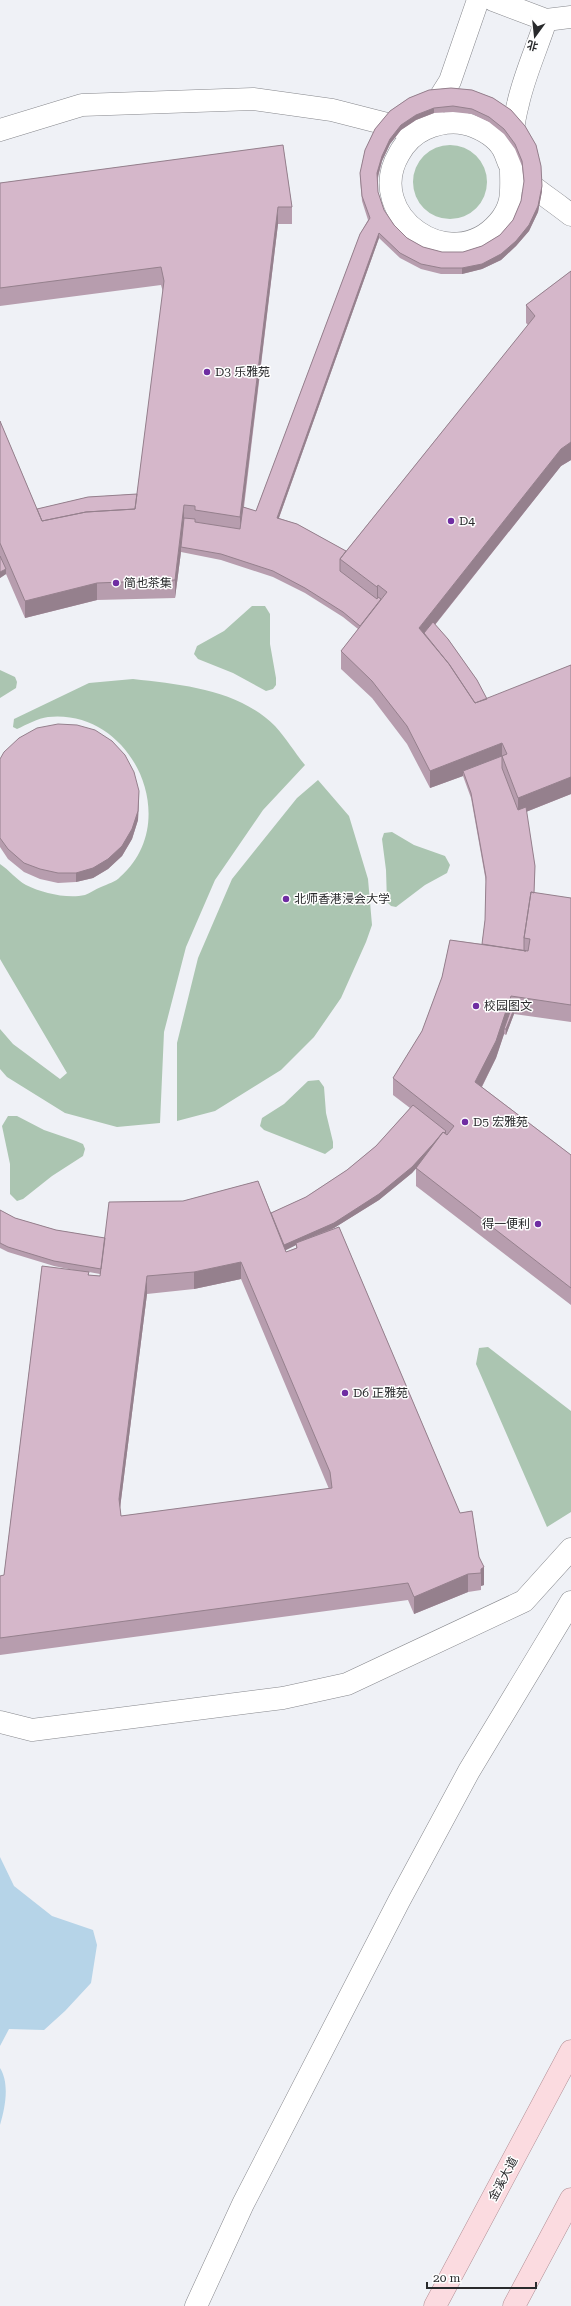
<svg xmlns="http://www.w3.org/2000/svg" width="571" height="2306" viewBox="0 0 571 2306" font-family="'Roboto Serif','Noto Sans SC',serif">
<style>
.green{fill:#abc5b1}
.water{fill:#b6d4e8}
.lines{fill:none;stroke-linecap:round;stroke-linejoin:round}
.lane-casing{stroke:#86878c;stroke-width:23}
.primary-casing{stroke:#b08d93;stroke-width:23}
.lane{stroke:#fff;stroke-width:22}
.primary{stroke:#fbdbe0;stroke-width:22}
.wall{fill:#b79dae;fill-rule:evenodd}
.shaded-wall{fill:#95808d}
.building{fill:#d5b7ca;stroke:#95808d;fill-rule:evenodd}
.poi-dot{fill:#6f2da2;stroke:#fefefe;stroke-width:1.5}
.labels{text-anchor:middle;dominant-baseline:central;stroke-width:3;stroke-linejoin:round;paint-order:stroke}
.poi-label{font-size:12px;fill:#292a2c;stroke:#fefefe;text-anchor:start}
.street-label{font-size:12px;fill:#292a2c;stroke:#fefefe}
</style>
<rect width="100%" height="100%" fill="#eff1f6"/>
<path class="green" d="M413 182a37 37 0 1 1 74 0a37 37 0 1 1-74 0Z
M252 606H265L270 614V644L276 678V685L273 689 266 691 233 673 198 659 194 654 197 646 224 631Z
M0 670 15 677 17 682 16 688 0 698Z
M133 679C184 685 237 689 275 726 286 738 295 753 305 765L263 810 215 880 186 947 164 1032 160 1123 117 1127 65 1113 7 1077 0 1069V1029L13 1044 60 1079 67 1073 0 959V864C9 870 17 880 26 885 42 893 67 899 85 895 90 893 96 889 101 887 107 884 116 882 120 877 184 821 132 708 48 717 38 718 26 725 17 729L13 727 14 719 89 683Z
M318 780 349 816 368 879 372 925 366 942 341 998 314 1037 281 1070 215 1111 177 1121V1043L198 958 232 879 297 798Z
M392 832 414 845 445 856 450 865 447 873 425 885 396 907 391 906 387 902 386 870 382 839 384 833Z
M319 1080 324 1087 326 1113 333 1142V1148L325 1154 264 1130 260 1126 262 1118 284 1104 308 1081Z
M8 1116H17L44 1130 76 1141 83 1144 85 1149 83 1156 52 1176 23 1199 17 1201 10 1194V1164L2 1126Z
M488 1347 571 1411V1512L547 1527 476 1364 479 1348Z"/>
<path class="water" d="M0 1857 14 1886 52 1916 93 1930 97 1945 91 1983 65 2011 44 2030 9 2029 0 2046Z
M0 2068C10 2084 5 2108 0 2125Z"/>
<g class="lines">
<defs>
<path id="lane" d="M493 0 546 20 571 17
M546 20C537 48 524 76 518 104 513 122 511 150 511 169 511 190 514 205 498 223 451 277 363 215 399 154 405 143 414 134 425 129 441 122 459 120 475 127 487 132 500 141 505 153 507 158 509 166 513 170 530 186 552 200 571 215
M0 130 82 105 253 99 332 110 418 132 450 81 478 0
M0 1722 32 1730 283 1698 347 1684 524 1601 571 1549
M196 2306 243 2204 399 1901 469 1771 571 1602"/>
<path id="primary" d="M435 2306 571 2051
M514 2306 571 2199"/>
</defs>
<use href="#lane" class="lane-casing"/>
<use href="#primary" class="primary-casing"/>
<use href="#lane" class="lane"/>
<use href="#primary" class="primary"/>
</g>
<path class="wall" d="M451 88 472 90 493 98 511 110 525 126 536 145 541 166 542 191 538 212 529 231 516 246 501 260 482 269 462 274H441L421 269 400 258 379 238 279 518 297 524 346 551 528 325 526 323V305L571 271V460L561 466 435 625 448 639 477 680 487 699 571 665V794L526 812 535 866 534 893 571 898V1022L514 1014 506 1035 504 1034 496 1058 482 1087 571 1155V1305L416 1186V1168L412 1173 379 1200 334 1228 331 1230 339 1227 460 1513 472 1511 479 1557 484 1567V1585L481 1586V1590L468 1592 414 1614 408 1600 0 1655V1576L4 1575 42 1266 78 1271 54 1266 8 1252 0 1248V1210L15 1218 56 1230 105 1238 109 1202 183 1201 258 1181 271 1213 306 1197 347 1170 376 1146 410 1108 393 1095V1078L422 1031 442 977 450 940 482 944 485 920 486 882 471 798 463 776 430 788 407 744 372 698 341 669V651L358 629 343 617 305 593 273 577 221 560 181 552 175 598 97 600 25 618 6 574 0 578V421L37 509 88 497 137 494 163 292 161 285 0 306V183L283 145 292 207V224H278L244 507 256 511 360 234 368 220 362 201 360 178V173L365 150 375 129 390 111 409 98 429 90ZM453 112 472 114 489 122 504 134 515 149 522 166 524 183 521 201 513 220 500 235 482 246 463 252H442L423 247 407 238 394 225 384 210 378 192V178L382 161 390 144 401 130 416 120 434 113ZM296 1245V1248L286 1252V1250ZM89 1272 100 1274V1276L89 1275ZM241 1279 329 1489 121 1516 120 1508 147 1294 194 1289Z
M0 759 139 801 138 820 132 839 122 856 108 869 93 878 76 882 58 883 40 879 24 872 8 859 0 847Z"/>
<path class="shaded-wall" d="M434 108V113L416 120 401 130 390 144 382 161 377 179V173L382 156 390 139 401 125 416 115Z
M542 186V191L538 212 529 231 516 246 501 260 482 269 462 274V268L482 264Z
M278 207V224L240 534V517Z
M379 233V238L277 523V518Z
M571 442V460L561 466 421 642 419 628 561 449Z
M184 505V523L181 547V552L175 598V580Z
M6 569V574L0 578V572Z
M97 583V600L25 618V601Z
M378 585V602L377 604V587Z
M502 743V761L463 771V776L430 788V771Z
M571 777V794L518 815V798Z
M139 791 138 820 132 839 122 856 108 869 93 878 76 882V873Z
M511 996V1014L504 1029V1034L496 1058 475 1100V1082Z
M514 1009V1014L506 1035V1029Z
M446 1131V1136L412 1173 379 1200 334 1228 296 1243V1245L280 1253V1247Z
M241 1262V1279L194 1289V1272Z
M147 1276V1294L119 1516V1499Z
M484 1567V1585L481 1586V1569Z
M468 1574V1592L414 1614V1597Z"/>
<path class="building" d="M451 88 472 90 493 98 511 110 525 126 536 145 541 166 542 186 538 206 529 225 516 241 501 254 482 264 462 268H441L421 264 400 253 379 233 277 518 297 524 346 551 340 559V571L377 599 378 597 381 599 360 626 343 612 305 588 273 571 221 554 181 547 184 518 195 519V522L240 529 243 507 256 511 360 234 370 218 362 196 360 173 365 150 375 129 390 111 409 98 429 90ZM453 106 472 109 489 117 504 129 515 144 522 161 524 181 521 201 513 220 500 235 482 246 463 252H442L423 247 407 238 394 225 384 210 378 192 377 173 382 156 390 139 401 125 416 115 434 108Z
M283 145 292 207H278L240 517 195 510V506L184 505 175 580 97 583 25 601 0 543V421L42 521 86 512 135 509 164 281 161 267 0 288V183Z
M571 271V442L561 449 419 628 449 664 475 703 571 665V777L518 798 502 756 507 754 502 743 430 771 407 726 372 681 341 651 387 592 378 585 377 587 340 559 535 316 526 305Z
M137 494 135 509 86 512 42 521 37 509 88 497Z
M0 556 6 569 0 572Z
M433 622 448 639 477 680 487 699 475 703 449 664 424 633Z
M58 724 77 725 95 730 112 741 125 755 134 772 139 791 138 811 132 829 122 846 108 859 93 868 76 873H58L40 869 24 863 8 849 0 838V759L4 752 19 738 37 728Z
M502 756V768L518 810 526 807 535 866 534 893 531 892 524 938V951H526L482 944 485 920 486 877 471 793 463 771Z
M531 892 571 898V1005L511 996 496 1041 475 1082 571 1155V1288L416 1168 443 1132 447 1135 454 1126 393 1078 422 1031 442 977 450 940 528 951 530 939 524 938Z
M511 1009H514L506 1029H504Z
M413 1105 446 1131 444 1133 443 1132 433 1144 412 1167 379 1194 334 1223 284 1245 271 1213 306 1197 347 1170 376 1146Z
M258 1181 286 1252 297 1248 296 1243 339 1227 460 1513 472 1511 479 1557 484 1567 481 1569V1573L468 1574 414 1597 408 1583 0 1638V1576L4 1575 42 1266 89 1272 88 1275 100 1276 109 1202 183 1201ZM241 1262 330 1472 332 1488 121 1516 119 1499 147 1276 194 1272Z
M0 1210 15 1218 56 1230 105 1238 101 1269 54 1261 8 1247 0 1243Z"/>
<g class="poi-dot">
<circle cx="207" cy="372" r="4"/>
<circle cx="451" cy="521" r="4"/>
<circle cx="116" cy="583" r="4"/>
<circle cx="286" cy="899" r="4"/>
<circle cx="476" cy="1006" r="4"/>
<circle cx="465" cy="1122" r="4"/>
<circle cx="538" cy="1224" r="4"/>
<circle cx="345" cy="1393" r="4"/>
</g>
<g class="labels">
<g class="poi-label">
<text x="215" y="372">D3 乐雅苑</text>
<text x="459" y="521">D4</text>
<text x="124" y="583">简也茶集</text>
<text x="294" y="899">北师香港浸会大学</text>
<text x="484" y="1006">校园图文</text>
<text x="473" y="1122">D5 宏雅苑</text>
<text x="530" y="1224" text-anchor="end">得一便利</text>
<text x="353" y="1393">D6 正雅苑</text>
</g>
<g class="street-label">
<text transform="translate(503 2179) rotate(-62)">金溪大道</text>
</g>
</g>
<g transform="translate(535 36) rotate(195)" stroke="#fefefe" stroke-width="3" paint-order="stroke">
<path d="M0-3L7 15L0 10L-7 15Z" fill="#292a2c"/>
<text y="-6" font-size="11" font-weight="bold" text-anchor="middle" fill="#292a2c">北</text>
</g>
<path d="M427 2282v6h109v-6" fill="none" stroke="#292a2c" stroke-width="2"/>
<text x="433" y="2282" font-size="12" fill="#292a2c" stroke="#fefefe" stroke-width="3" paint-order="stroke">20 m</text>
</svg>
